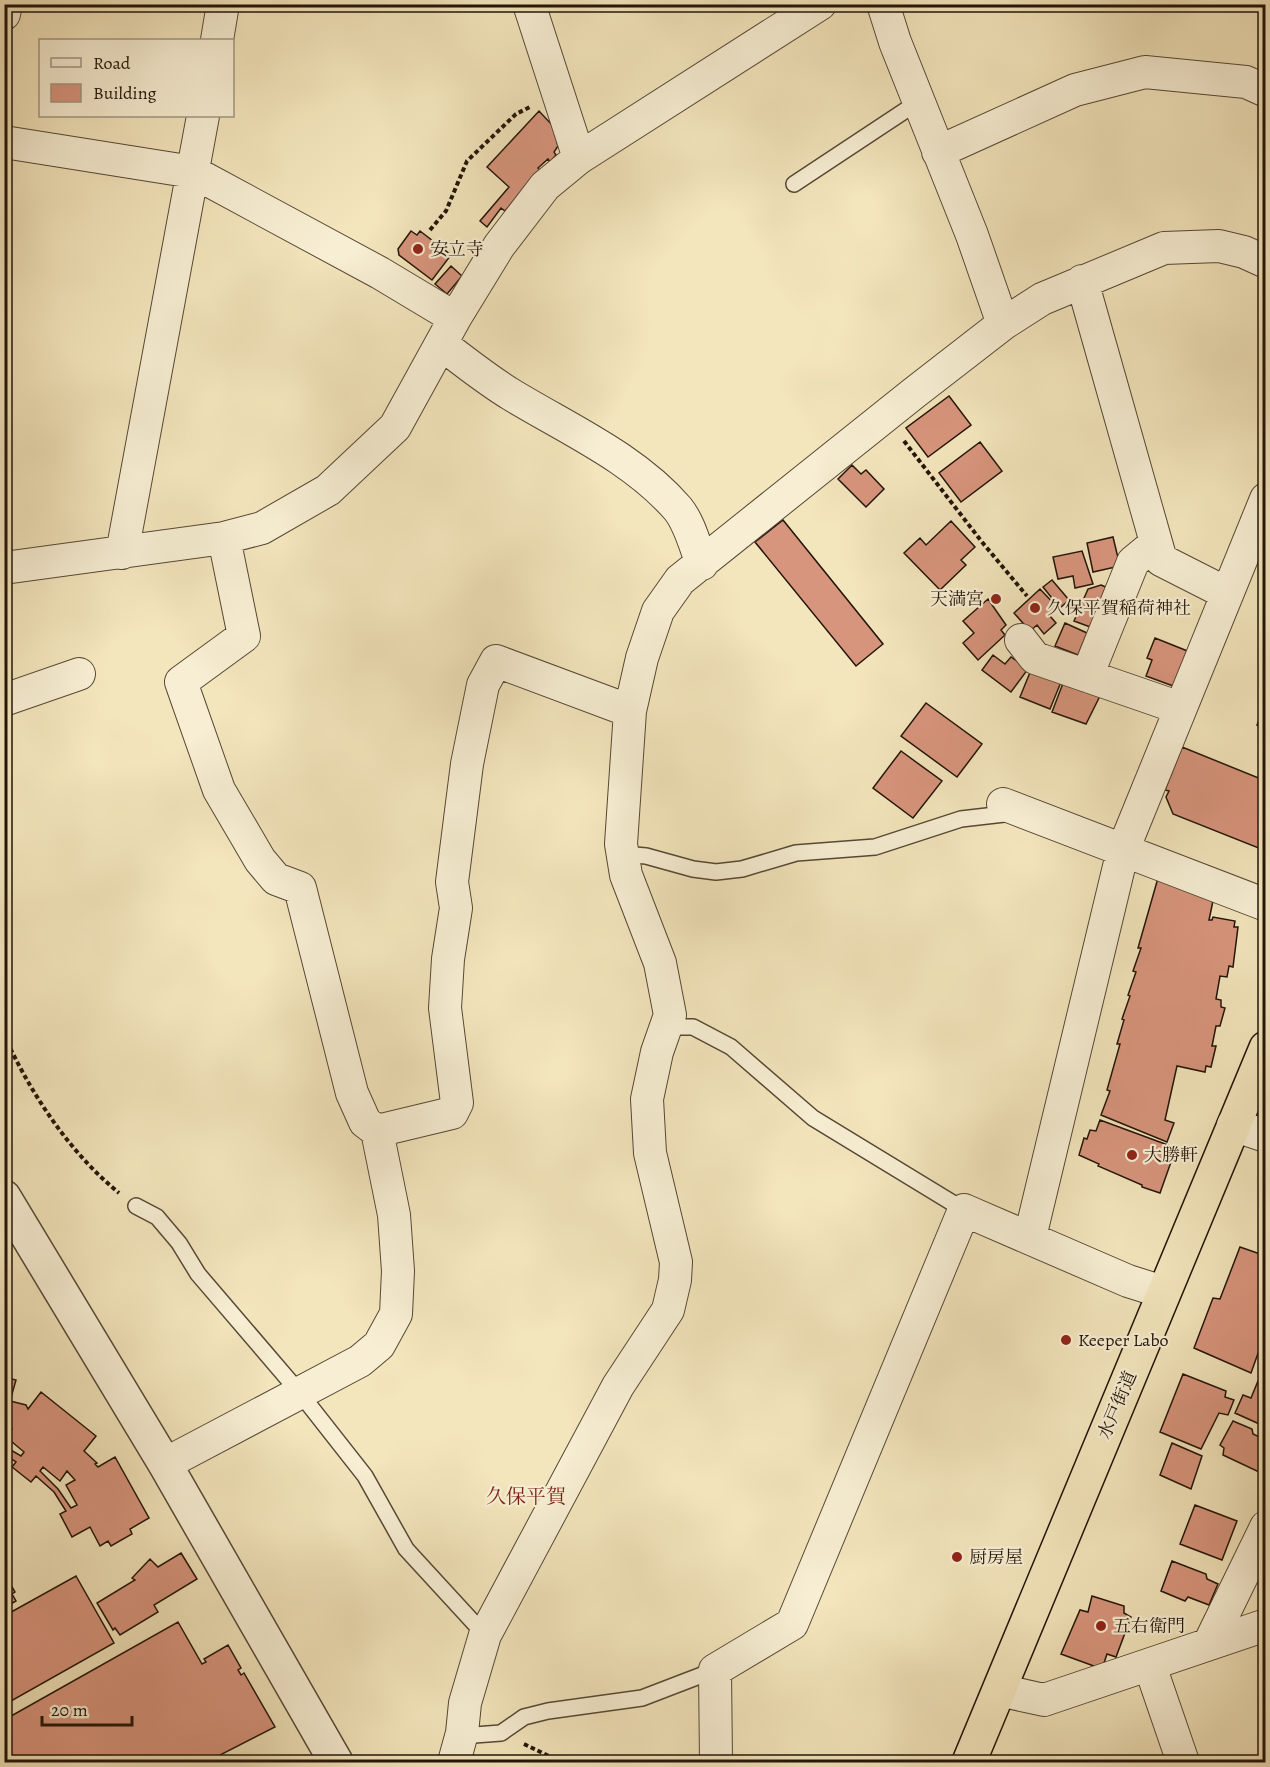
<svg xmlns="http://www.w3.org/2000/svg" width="1270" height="1767" viewBox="0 0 1270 1767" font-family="Alegreya,'Noto Serif JP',serif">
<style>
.building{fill:#d8957d;stroke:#221408;stroke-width:1.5;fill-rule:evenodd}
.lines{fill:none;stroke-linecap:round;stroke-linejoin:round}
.service-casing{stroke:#564835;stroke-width:18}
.minor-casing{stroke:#564835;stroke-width:34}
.tertiary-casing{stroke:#564835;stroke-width:36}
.trunk-casing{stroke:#221408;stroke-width:36}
.path{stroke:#221408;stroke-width:4;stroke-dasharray:4.5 3;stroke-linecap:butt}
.service{stroke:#f7eed3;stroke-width:15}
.minor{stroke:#f7eed3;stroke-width:32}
.tertiary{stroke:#f7eed3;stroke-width:33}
.trunk{stroke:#f3e5bc;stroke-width:33}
.poi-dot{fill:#8f2418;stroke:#f7eed3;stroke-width:2}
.labels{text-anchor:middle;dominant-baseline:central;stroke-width:4.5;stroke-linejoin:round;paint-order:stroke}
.poi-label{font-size:18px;fill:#221408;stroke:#f7eed3;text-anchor:start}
.street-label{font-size:18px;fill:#221408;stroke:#f7eed3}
.neighbourhood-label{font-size:20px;fill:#7a1f14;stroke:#f7eed3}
</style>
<rect width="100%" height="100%" fill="#f3e5bc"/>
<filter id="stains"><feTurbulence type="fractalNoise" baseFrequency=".00333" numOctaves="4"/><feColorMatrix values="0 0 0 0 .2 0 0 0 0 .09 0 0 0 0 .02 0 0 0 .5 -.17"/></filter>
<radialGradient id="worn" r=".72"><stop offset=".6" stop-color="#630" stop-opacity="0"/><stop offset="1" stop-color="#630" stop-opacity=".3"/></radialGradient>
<path class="building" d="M539 111 553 126 558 146 554 152 556 155 550 162 548 159 538 168 541 171 505 211 501 208 487 227 480 221 509 187 487 167Z
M411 231 417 235 420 231 451 255 432 280 399 255 398 249Z
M451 266 462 276 447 294 435 284Z
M949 396 971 425 928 457 906 428Z
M980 442 1002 471 961 502 939 473Z
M852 465 861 474 866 470 884 489 866 507 838 479Z
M783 520 883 644 856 666 755 542Z
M951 521 975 547 961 560 966 565 940 590 904 553 920 538 926 545Z
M1113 537 1120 566 1093 572 1087 543Z
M1082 551 1093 584 1075 588 1073 576 1058 579 1053 557Z
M1052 580 1069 600 1060 608 1043 587Z
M1101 585 1108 588 1093 628 1074 621 1088 589Z
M1040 589 1058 608 1050 616 1056 623 1044 634 1037 625 1030 631 1014 613Z
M988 599 1006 625 1001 630 1005 635 978 660 963 643 974 633 963 621Z
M1065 623 1087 633 1078 655 1055 646Z
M1155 638 1190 652 1176 687 1146 676 1152 660 1147 658Z
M993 655 1005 664 1011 657 1028 669 1011 692 982 670Z
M1031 670 1061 682 1050 709 1020 697Z
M1065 678 1102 692 1086 724 1052 712Z
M926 703 982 744 957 777 901 736Z
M1265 705H1266V729L1257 725Z
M1182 747 1266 781V851L1173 814 1166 797 1169 791 1165 790Z
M901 751 942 781 913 818 873 788Z
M1158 878 1214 896 1209 920H1212L1213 917 1235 921 1234 927H1238L1233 967 1229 966 1227 977 1220 976 1216 999 1221 1000V1007L1225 1008 1220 1026H1216L1212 1046H1216L1211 1067 1206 1066 1205 1072 1177 1066 1165 1120 1174 1123 1167 1142 1101 1115 1110 1091 1107 1090 1120 1044H1117L1124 1020 1122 1019 1130 996 1128 995 1136 972 1133 971 1141 948H1138Z
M1100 1120 1176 1148 1160 1193 1142 1187V1185L1098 1166 1099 1164 1079 1155 1084 1138 1087 1139 1090 1130 1096 1131Z
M1240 1247 1266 1256V1331L1251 1373 1194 1348 1213 1298 1220 1299Z
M1183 1374 1226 1391 1225 1397 1234 1400 1228 1415 1219 1413 1201 1449 1160 1432Z
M4 1377 16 1380 10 1401 26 1405 28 1409 41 1392 96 1436 84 1451 97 1463 95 1464 98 1467 115 1457 149 1518 130 1529 132 1534 111 1546 108 1541 100 1546 90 1527 72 1537 60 1514 66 1511 54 1492 36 1476 31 1482 12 1467 16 1462 4 1454V1446L21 1456 24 1452 5 1436 12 1429 4 1426ZM43 1467 60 1481 67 1471 75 1480 66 1485 77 1505 71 1508 58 1489 40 1471Z
M1258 1381 1266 1384V1427L1235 1413 1243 1395 1251 1398Z
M1233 1421 1252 1429 1253 1434 1266 1440V1454L1259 1472 1223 1455 1224 1448 1220 1445Z
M1172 1443 1202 1456 1191 1489 1160 1475Z
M1195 1505 1237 1521 1222 1560 1180 1544Z
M181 1553 197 1579 154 1605 158 1612 120 1635 115 1628 113 1630 97 1603 135 1580 132 1578 150 1559 158 1567Z
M1172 1561 1206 1574 1207 1579 1218 1584 1209 1605 1188 1597 1185 1601 1161 1591Z
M4 1573 15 1592 12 1594 16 1601 4 1608Z
M76 1576 114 1643 4 1705V1616Z
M1092 1596 1124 1606V1613L1131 1617 1116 1657 1107 1654 1102 1669 1061 1654 1080 1610 1088 1612Z
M178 1622 202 1664 206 1662 204 1659 228 1645 241 1668 238 1670 241 1675 244 1673 275 1727 218 1756 220 1759 213 1762H177L175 1757 166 1762H15L4 1743V1720Z"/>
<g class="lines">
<defs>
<path id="service" d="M794 184 918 102
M623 854 646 856 693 869 716 872 742 869 796 853 875 847 961 819 1013 813
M666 1027H693L731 1047 813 1118 964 1210
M136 1206 157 1217 179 1243 198 1274 299 1392 365 1476 406 1549 485 1635
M461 1736 501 1733 524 1717 548 1711 642 1698 715 1670"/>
<path id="minor" d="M529 4 579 158
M883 4 895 42 972 235 1003 324
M4 14 6 4
M217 40 223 4
M4 142 193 172 380 273 455 318
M938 152 1075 90 1145 72 1246 82 1266 91
M1082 281 1161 560 1226 593
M441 344C464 361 487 380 512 395 568 429 634 458 678 509 690 524 695 546 702 564
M122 553 203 116
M4 568 224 538 262 528 328 490 395 427 455 318 499 246 545 186 579 158 820 4
M1021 640 1035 658 1180 708
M1087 676 1133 562 1156 543
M4 700 79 674
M1003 804 1266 905
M1233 1125 1266 1136
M377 1131 452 1113 457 1103 445 1008 448 959 456 908 452 882 467 764 483 685 496 661 630 711
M1030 1237 1123 850 1266 499
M165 1464 360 1361 379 1345 396 1314 398 1271 394 1215 377 1131 365 1122 352 1093 300 888 276 879 260 860 246 836 219 790 181 682 244 636 224 538
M1209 1644 1266 1527
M1150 1666 1183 1762
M999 1690 1044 1700 1266 1625
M454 1762 462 1733 465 1703 485 1635 618 1386 668 1310 675 1280 676 1262 650 1153 647 1099 657 1052 670 1015 660 963 626 875 621 844 630 711 642 658 658 611 680 580 914 393 1003 324 1042 299 1164 248 1219 246 1244 252 1266 262
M716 1762 715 1670 792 1624 964 1210 1128 1281 1163 1292"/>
<path id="tertiary" d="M4 1197 165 1464 336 1762"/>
<path id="trunk" d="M969 1762 1266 1048"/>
</defs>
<use href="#service" class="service-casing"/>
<use href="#minor" class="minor-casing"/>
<use href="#tertiary" class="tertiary-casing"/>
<use href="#trunk" class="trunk-casing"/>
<path class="path" d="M430 230 446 211 467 161 516 114 530 107
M904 441 982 542 1027 596
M4 1035C31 1094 69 1152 119 1193
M524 1744 561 1762"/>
<use href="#service" class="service"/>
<use href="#minor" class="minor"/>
<use href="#tertiary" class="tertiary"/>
<use href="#trunk" class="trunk"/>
</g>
<g class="poi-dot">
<circle cx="418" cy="249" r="6"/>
<circle cx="996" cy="599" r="6"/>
<circle cx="1035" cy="608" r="6"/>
<circle cx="1132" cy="1155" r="6"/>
<circle cx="1066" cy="1340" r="6"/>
<circle cx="957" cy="1557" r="6"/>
<circle cx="1101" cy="1626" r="6"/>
</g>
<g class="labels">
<g class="poi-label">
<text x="430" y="249">安立寺</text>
<text x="984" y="599" text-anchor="end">天満宮</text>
<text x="1047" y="608">久保平賀稲荷神社</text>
<text x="1144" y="1155">大勝軒</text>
<text x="1078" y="1340">Keeper Labo</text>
<text x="969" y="1557">厨房屋</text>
<text x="1113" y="1626">五右衛門</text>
</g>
<g class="street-label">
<text transform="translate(1117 1405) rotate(-67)">水戸街道</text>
</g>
<g class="neighbourhood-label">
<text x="526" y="1496">久保平賀</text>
</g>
</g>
<rect width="1270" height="1767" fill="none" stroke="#f3e5bc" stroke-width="24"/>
<rect x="6" y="6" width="1258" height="1755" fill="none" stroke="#221408" stroke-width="3"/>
<rect x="12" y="12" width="1246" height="1743" fill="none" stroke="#221408" stroke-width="1.5"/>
<rect x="39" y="39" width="195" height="78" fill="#f7eed3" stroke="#a29782" stroke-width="1.5"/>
<rect x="51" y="58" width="30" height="9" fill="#f7eed3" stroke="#a29782" stroke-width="1.5"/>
<text x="93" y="69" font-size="18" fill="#221408">Road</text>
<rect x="51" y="84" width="30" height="18" fill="#d8957d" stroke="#a29782" stroke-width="1.5"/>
<text x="93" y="99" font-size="18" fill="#221408">Building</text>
<path d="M42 1716v9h90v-9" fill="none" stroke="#221408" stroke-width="3"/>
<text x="51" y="1716" font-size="18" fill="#221408" stroke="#f7eed3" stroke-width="4.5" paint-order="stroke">20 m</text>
<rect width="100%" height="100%" filter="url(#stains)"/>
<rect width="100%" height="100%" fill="url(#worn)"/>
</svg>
